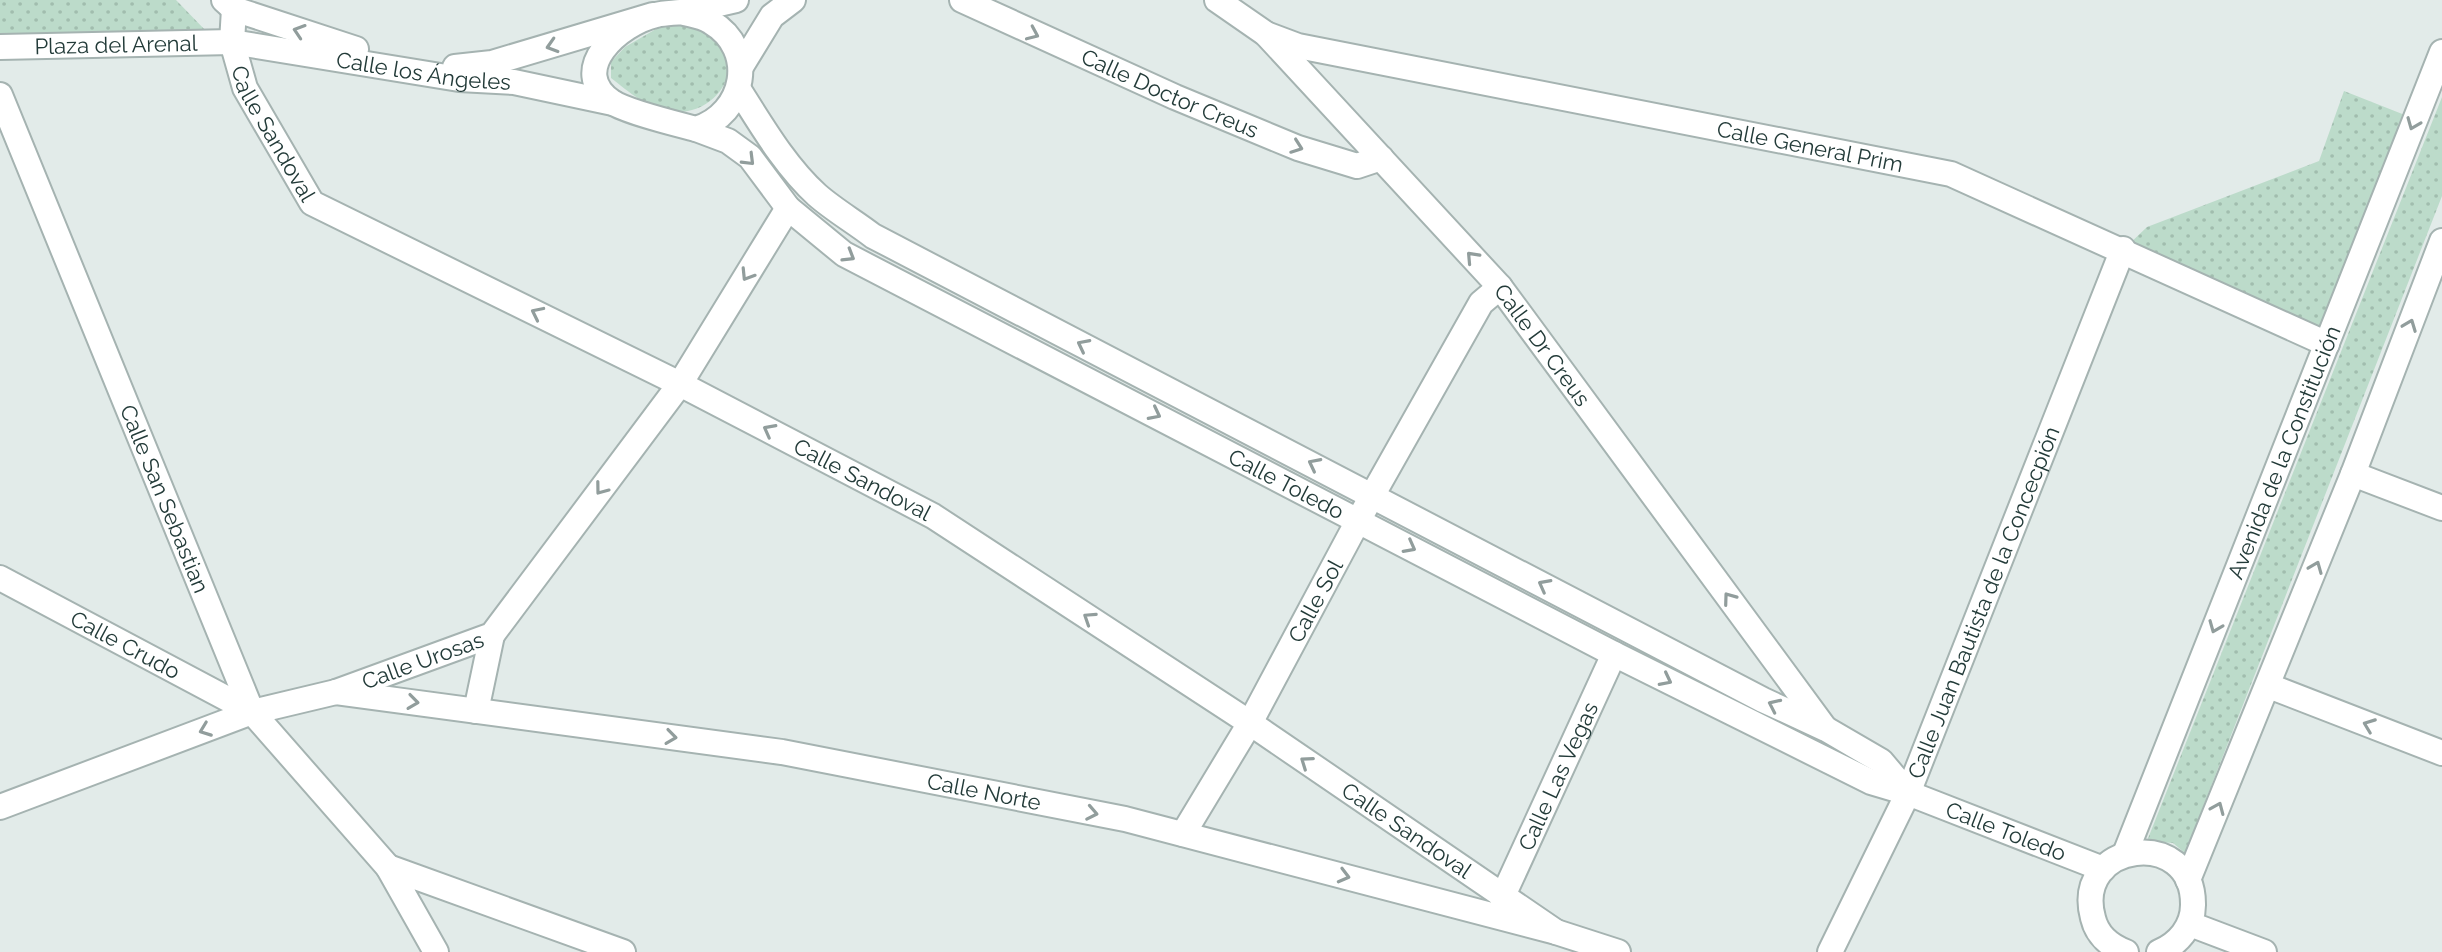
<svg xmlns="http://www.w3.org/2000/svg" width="2442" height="952" viewBox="0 0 2442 952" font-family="Raleway,sans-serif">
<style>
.park{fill:url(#park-dots)}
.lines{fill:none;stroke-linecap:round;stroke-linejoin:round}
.street-casing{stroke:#a5b3b1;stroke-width:28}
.street{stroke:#fff;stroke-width:24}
.oneway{stroke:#919d9c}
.labels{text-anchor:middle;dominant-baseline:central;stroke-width:6;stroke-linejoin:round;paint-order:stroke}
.street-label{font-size:22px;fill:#233b39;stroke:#f2f8f6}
</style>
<defs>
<pattern id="park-dots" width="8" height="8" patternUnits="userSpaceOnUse" patternTransform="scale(2)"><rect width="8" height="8" fill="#bcdbca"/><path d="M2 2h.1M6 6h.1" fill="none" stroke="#a1bdae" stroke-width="1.8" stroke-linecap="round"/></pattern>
</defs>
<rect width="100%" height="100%" fill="#e2ebe9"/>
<path class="park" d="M0 0H176L207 32 0 36Z
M663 25C677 25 693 25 706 33 752 60 720 117 670 112 648 109 628 91 611 78V62L625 47Z
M2344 91 2415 119 2327 344 2124 249 2147 227 2319 161Z
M2442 97V196L2185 853 2173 843 2147 841Z"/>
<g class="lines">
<defs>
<g id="street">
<path d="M224 0 234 9 356 49"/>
<path id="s1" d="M962 0 1175 97 1298 148 1357 166 1381 158"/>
<path id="s2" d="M1217 0 1266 34 1500 287 1824 727"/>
<path id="s3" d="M234 9 232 42 245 88 312 203 680 384 933 516 1250 723 1556 932"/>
<path d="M681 12C691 15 703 16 711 22 758 50 745 114 696 129 677 124 627 112 612 102 566 70 620 23 656 15 664 13 673 13 681 12Z"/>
<path d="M684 12 736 0"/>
<path id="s4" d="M1266 34 1298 46 1951 174 2327 344"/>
<path id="s5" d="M0 47 232 42 459 79 514 82 613 103"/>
<path d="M742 65 772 16 793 0"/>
<path d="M455 67 492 63 653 15"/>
<path d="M739 90C762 126 785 166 817 195 834 210 855 222 873 236L1763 700 1826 729 1881 761 1908 793"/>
<path id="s6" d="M0 95 252 712 388 867"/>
<path id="s7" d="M696 129 728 141 750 157 788 208 844 254 1614 654 1871 782 1908 793 2103 869"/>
<path d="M2353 474 2442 508"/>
<path id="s8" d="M0 578 252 712"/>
<path d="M2269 686 2442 753"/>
<path id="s9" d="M336 692 782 752 1125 819 1556 932 1618 952"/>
<path d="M476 711 492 635"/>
<path id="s10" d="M0 807 252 712 336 692 492 635 680 384 788 208"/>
<path id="s11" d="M1183 834 1250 723 1359 519 1481 303 1500 287"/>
<path id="s12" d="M2125 854 2442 52"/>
<path d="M2188 880 2353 474 2442 241"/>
<path id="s13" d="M1502 898 1614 654"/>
<path d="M2190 924 2264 952"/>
<path d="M436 952 388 867 623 952"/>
<path id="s14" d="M1830 952 1908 793 2123 249"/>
<path d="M2126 952C2110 946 2097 935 2093 918 2072 841 2194 826 2193 905 2193 927 2178 944 2159 952"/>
</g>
</defs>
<use href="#street" class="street-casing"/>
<use href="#street" class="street"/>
</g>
<defs><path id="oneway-chevron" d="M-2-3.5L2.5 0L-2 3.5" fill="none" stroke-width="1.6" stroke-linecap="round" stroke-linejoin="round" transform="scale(2)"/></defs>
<g class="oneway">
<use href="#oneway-chevron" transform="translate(299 31) rotate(-162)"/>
<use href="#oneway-chevron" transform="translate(1033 34) rotate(24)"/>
<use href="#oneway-chevron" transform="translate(552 46) rotate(163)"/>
<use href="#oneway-chevron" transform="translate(2413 124) rotate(112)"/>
<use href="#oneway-chevron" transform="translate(1297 147) rotate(20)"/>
<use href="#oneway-chevron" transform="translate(749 160) rotate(45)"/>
<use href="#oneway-chevron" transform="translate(849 256) rotate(31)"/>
<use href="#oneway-chevron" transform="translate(1472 257) rotate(-133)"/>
<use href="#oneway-chevron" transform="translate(747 275) rotate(122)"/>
<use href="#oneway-chevron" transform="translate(537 313) rotate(-154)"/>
<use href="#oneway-chevron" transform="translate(2410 325) rotate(-69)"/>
<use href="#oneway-chevron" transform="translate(1083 345) rotate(-153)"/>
<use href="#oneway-chevron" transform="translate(1155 414) rotate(27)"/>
<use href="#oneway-chevron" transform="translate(769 430) rotate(-152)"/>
<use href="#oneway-chevron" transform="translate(1314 464) rotate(-153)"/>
<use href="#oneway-chevron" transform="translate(601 489) rotate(127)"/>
<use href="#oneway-chevron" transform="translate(1410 547) rotate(28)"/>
<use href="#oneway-chevron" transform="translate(2316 567) rotate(-68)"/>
<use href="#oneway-chevron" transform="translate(1544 585) rotate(-152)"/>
<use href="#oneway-chevron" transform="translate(1729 598) rotate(-126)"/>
<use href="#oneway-chevron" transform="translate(1089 618) rotate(-147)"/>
<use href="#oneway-chevron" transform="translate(2215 627) rotate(112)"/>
<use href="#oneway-chevron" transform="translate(1666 680) rotate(27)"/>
<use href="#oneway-chevron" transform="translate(413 702) rotate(8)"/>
<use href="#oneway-chevron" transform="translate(1774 705) rotate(-155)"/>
<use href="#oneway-chevron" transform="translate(2369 725) rotate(-159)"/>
<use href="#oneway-chevron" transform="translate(205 730) rotate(159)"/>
<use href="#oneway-chevron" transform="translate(671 737) rotate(8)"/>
<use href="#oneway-chevron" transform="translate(1306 762) rotate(-145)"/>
<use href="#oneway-chevron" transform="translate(2218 808) rotate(-67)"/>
<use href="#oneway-chevron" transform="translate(1092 813) rotate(11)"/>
<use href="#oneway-chevron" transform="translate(1344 876) rotate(15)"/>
</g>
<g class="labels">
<g class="street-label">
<text stroke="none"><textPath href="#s5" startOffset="116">Plaza del Arenal</textPath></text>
<text stroke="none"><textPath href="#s5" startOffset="426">Calle los Ángeles</textPath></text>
<text stroke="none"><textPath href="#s1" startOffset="228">Calle Doctor Creus</textPath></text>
<text stroke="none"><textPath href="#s3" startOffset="134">Calle Sandoval</textPath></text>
<text stroke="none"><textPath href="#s4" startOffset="556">Calle General Prim</textPath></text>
<text stroke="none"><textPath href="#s2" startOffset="476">Calle Dr Creus</textPath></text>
<text stroke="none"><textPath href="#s12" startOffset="432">Avenida de la Constitución</textPath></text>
<text stroke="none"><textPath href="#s3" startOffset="830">Calle Sandoval</textPath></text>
<text stroke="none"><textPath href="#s7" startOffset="696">Calle Toledo</textPath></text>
<text stroke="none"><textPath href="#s6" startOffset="436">Calle San Sebastian</textPath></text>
<text stroke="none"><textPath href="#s11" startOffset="268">Calle Sol</textPath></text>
<text stroke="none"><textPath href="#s14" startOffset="382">Calle Juan Bautista de la Concecpión</textPath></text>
<text stroke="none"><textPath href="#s8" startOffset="142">Calle Crudo</textPath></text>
<text stroke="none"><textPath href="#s10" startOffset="448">Calle Urosas</textPath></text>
<text stroke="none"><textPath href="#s13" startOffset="134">Calle Las Vegas</textPath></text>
<text stroke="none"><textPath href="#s9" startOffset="656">Calle Norte</textPath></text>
<text stroke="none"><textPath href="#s3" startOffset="1478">Calle Sandoval</textPath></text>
<text stroke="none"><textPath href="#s7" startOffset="1496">Calle Toledo</textPath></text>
</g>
</g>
</svg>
